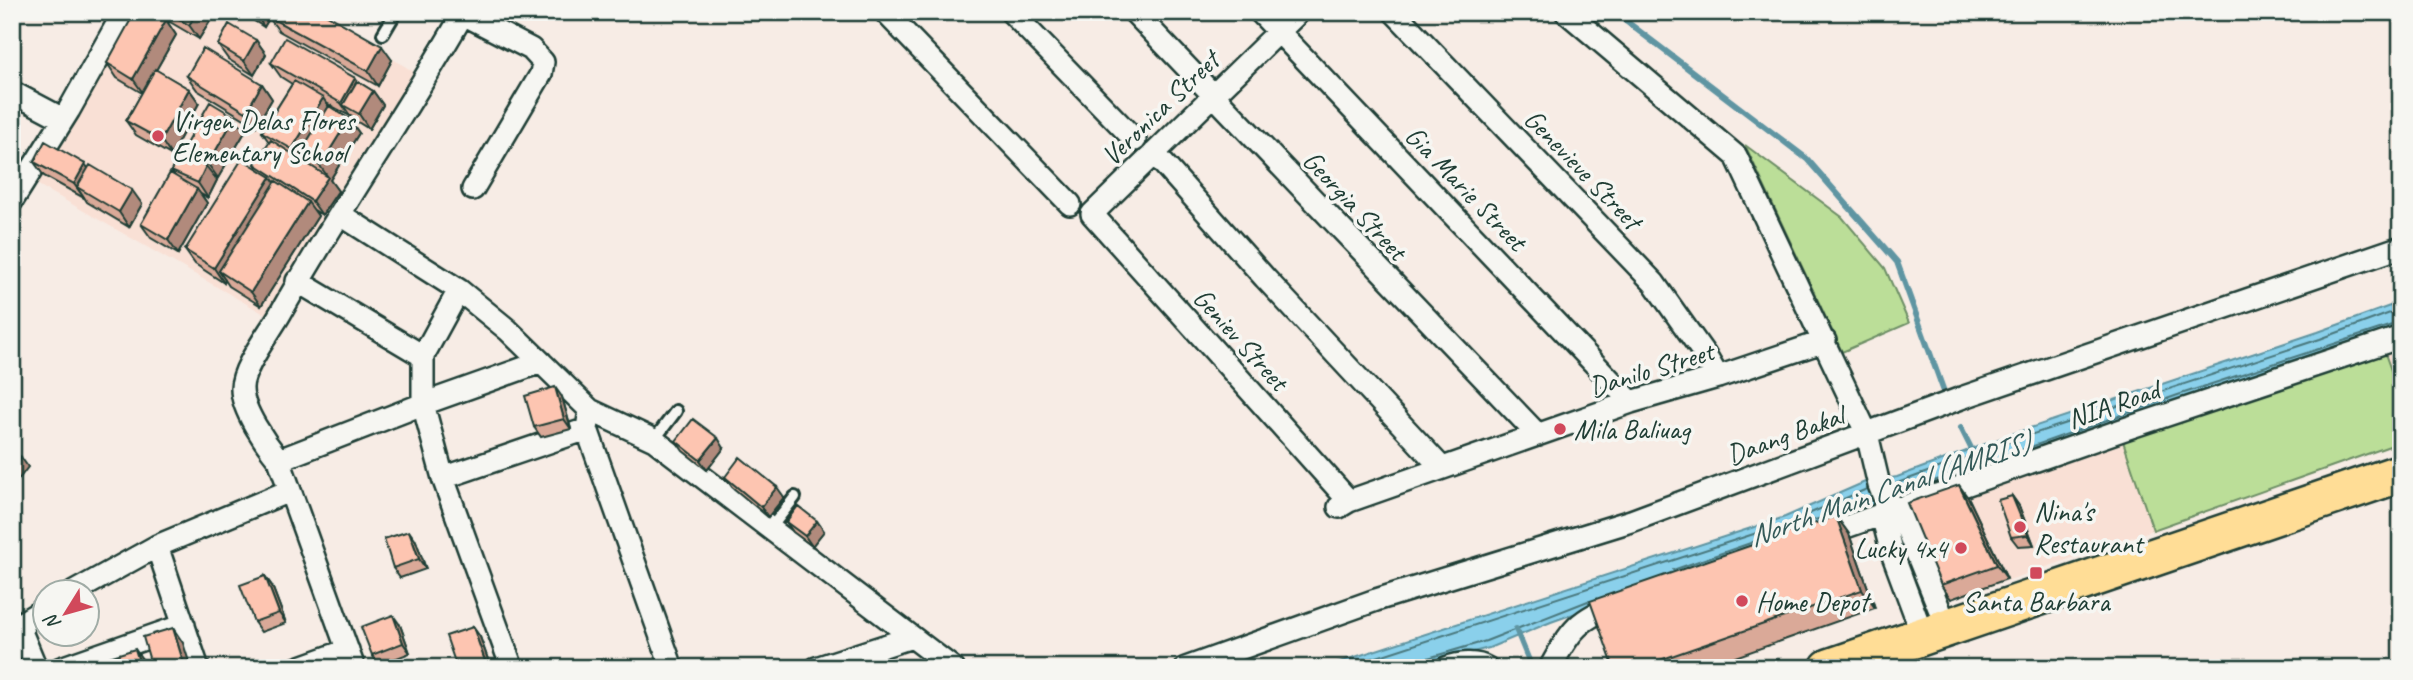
<svg xmlns="http://www.w3.org/2000/svg" width="2413" height="680" viewBox="0 0 2413 680" font-family="Caveat,sans-serif">
<style>
.built{fill:#f9e0d5}
.green{fill:#bbde98;stroke:#6d8e66;stroke-width:2}
.water{fill:#8ad0eb;stroke:#5f95a2;stroke-width:2}
.lines{fill:none;stroke-linecap:round;stroke-linejoin:round}
.shore{stroke:#4a787d;stroke-width:2}
.stream{stroke:#5f95a2;stroke-width:6}
.lane-casing{stroke:#1f3d34;stroke-width:16}
.street-casing{stroke:#1f3d34;stroke-width:26}
.highway-casing{stroke:#1f3d34;stroke-width:42}
.lane{stroke:#f6f6f2;stroke-width:10}
.street{stroke:#f6f6f2;stroke-width:21}
.highway{stroke:#ffdd96;stroke-width:37}
.wall{fill:#daa998;stroke:#1f3d34;stroke-width:2}
.shaded-wall{fill:#b18a7c;stroke:#1f3d34;stroke-width:2}
.building{fill:#fdc5b1;stroke:#1f3d34;stroke-width:2}
.poi-dot{fill:#d1495b;stroke:#f6f6f2;stroke-width:2.5}
.labels{text-anchor:middle;dominant-baseline:central;stroke-width:7;stroke-linejoin:round;paint-order:stroke}
.street-label{font-size:28px;fill:#1f3d34;stroke:#f6f6f2}
.poi-label{font-size:28px;fill:#1f3d34;stroke:#f6f6f2;text-anchor:start}
.water-label{font-size:30px;font-style:italic;fill:#345a59;stroke:#f6f6f2}
</style>
<rect width="100%" height="100%" fill="#f7ece5"/>
<filter id="ink" filterUnits="userSpaceOnUse"><feTurbulence type="fractalNoise" baseFrequency=".0143" numOctaves="2"/><feDisplacementMap in="SourceGraphic" scale="14" xChannelSelector="R" yChannelSelector="G"/><feConvolveMatrix kernelMatrix="1 2 1 2 8 2 1 2 1" color-interpolation-filters="sRGB"/></filter>
<g filter="url(#ink)">
<path class="built" d="M132 12H317L414 72 266 315 33 182Z
M2401 346V398L2384 351Z
M2123 441 2153 530 1945 602 1913 513Z"/>
<path class="green" d="M1745 145 1842 217 1885 268 1909 323 1842 352Z
M2384 351 2401 398V442L2153 530 2123 441Z"/>
<path class="water" d="M2401 302V328L1845 517 1551 622 1489 648 1453 657 1421 668H1321L1785 517 1865 482 1897 477 2012 434 2318 332Z"/>
<g class="lines">
<path class="shore" d="M1892 485 2015 440 2320 339 2401 309
M1867 489 1799 518 1797 523 1801 525 1872 500
M1897 494 2178 395 2401 322
M1343 668 1763 531 1767 533 1765 538 1673 570
M1423 668 1424 662 1428 658 1486 641 1588 601"/>
<path class="stream" d="M1614 12 1807 159 1897 262 1947 400
M1961 428 1974 454
M1516 629 1532 668"/>
<defs>
<path id="lane" d="M383 34 396 12
M654 440 676 411
M770 529 795 497"/>
<path id="street" d="M459 12 531 49 543 62 541 74 473 189
M885 12 1070 204
M1011 12 1135 140
M1134 12 1538 435
M1260 12 1631 402
M1299 12 1092 214 1349 501
M1394 12 1654 283 1705 355 1718 377
M1566 12 1736 156 1867 434 1879 485 1886 502 1882 515 1891 550 1923 636
M12 92 63 119
M1154 153 1265 278 1441 467
M12 201 69 110 124 12
M341 215 459 290 508 330 590 410 654 440 953 668
M297 281 423 356
M459 290 423 356V404L443 478 512 668
M590 410 587 429 672 668
M279 460 423 404 541 362
M443 478 587 429
M1887 503 1899 509 1947 628
M1339 507 1349 501 1631 402 1718 377 1825 341
M1820 536 2122 430 2401 337
M157 546 198 668
M74 592 157 546 289 491
M36 668 22 634 23 622 46 608
M61 668 184 625
M298 668 348 650
M354 668 279 460C266 444 242 410 242 389 241 369 270 332 280 314 338 211 406 114 464 12
M816 668 912 637
M1186 668 1376 600 1631 521 1964 397 2401 247
M1446 668C1459 663 1476 661 1487 668
M1550 668C1571 630 1578 618 1620 604"/>
<path id="highway" d="M1829 668 2401 473"/>
</defs>
<use href="#lane" class="lane-casing"/>
<use href="#street" class="street-casing"/>
<use href="#highway" class="highway-casing"/>
<use href="#lane" class="lane"/>
<use href="#street" class="street"/>
<use href="#highway" class="highway"/>
</g>
<path class="wall" d="M153 12H207L212 18 199 39Z
M240 12H322L392 60 378 86 279 31 269 18 264 27Z
M166 20 176 35 156 70 189 89 199 103 171 155 136 135 126 121 142 93 117 78 107 63Z
M256 40 266 54 254 75 228 59 218 45Z
M271 63 355 78 357 81 373 91 383 105 369 129 353 119 352 117 326 103 329 107 349 119 359 133 330 180 338 191 322 215 314 210 318 216 261 306 229 286 225 280 224 283 195 264 185 250 259 170 255 164 269 142 262 132 292 84 281 77Z
M187 76 262 84 272 99 256 126 197 90Z
M235 117 245 132 218 178 214 176 217 180 208 198 201 194 207 203 178 254 151 238 141 224 175 176 171 171 188 156 183 149Z
M34 162 85 164 88 169 142 204 129 227 87 202 84 197V198L44 176Z
M562 397 571 429 541 437 534 427Z
M676 441 724 448 707 470 683 451Z
M725 477 784 497 768 517 732 487Z
M2012 496 2019 506 2034 545 2018 546 2011 537Z
M1969 499 2007 579 1951 599 1941 585Z
M1836 516 1849 534 1875 608 1704 668H1614Z
M817 521 824 531 812 546 793 532 786 522Z
M416 541 426 569 400 578 393 568Z
M265 576 272 586 286 623 261 632 254 622Z
M400 625 410 653 379 665 372 655Z
M473 627 480 637 491 668H457Z"/>
<path class="shaded-wall" d="M197 12H207L212 18 199 39 189 25Z
M254 12H273L264 27Z
M166 20 176 35 143 93 133 79Z
M256 40 266 54 254 75 244 61Z
M382 46 392 60 378 86 368 71Z
M355 78 365 93 343 105 351 117 341 103Z
M262 84 272 99 256 126 246 112Z
M189 89 199 103 171 155 161 140Z
M373 91 383 105 369 129 359 114Z
M323 98 333 113 300 153 304 160 302 164 292 149Z
M235 117 245 132 218 178 208 164Z
M349 119 359 133 330 180 338 191 322 215 312 201 328 177 320 166Z
M85 164 95 178 77 187 84 198 74 184Z
M206 166 217 180 208 198 198 183Z
M271 177 281 191 219 271 225 280 224 283 214 268Z
M197 189 207 203 178 254 168 240Z
M132 190 142 204 129 227 119 212Z
M308 202 318 216 261 306 251 292Z
M555 387 562 397 571 429 564 419Z
M718 438 724 448 707 470 700 460Z
M21 457 28 467 12 488V469Z
M1959 485 1969 499 2007 579 1997 565Z
M777 487 784 497 768 517 761 507Z
M2012 496 2019 506 2034 545 2028 535Z
M1836 516 1849 534 1875 608 1862 590Z
M817 521 824 531 812 546 805 536Z
M409 531 416 541 426 569 419 559Z
M265 576 272 586 286 623 279 613Z
M393 615 400 625 410 653 403 643Z
M473 627 480 637 491 668H488L486 664Z
M173 628 183 643 191 668H185Z
M135 649 142 659 145 668H141Z"/>
<path class="building" d="M135 12H152L166 20 133 79 107 63Z
M168 12H197L189 25Z
M271 12H322L382 46 368 71 269 17Z
M229 24 256 40 244 61 218 45Z
M285 38 355 78 341 103 271 63Z
M203 48 262 84 246 112 187 76Z
M155 69 189 89 161 140 126 121Z
M294 81 323 98 292 149 262 132Z
M357 81 373 91 359 114 343 105Z
M210 102 235 117 208 164 183 149Z
M329 106 349 119 320 166 300 153Z
M271 140 328 177 312 201 255 164Z
M45 141 85 164 74 184 34 162Z
M180 152 206 166 198 183 171 171Z
M242 159 271 177 214 268 185 250Z
M90 165 132 190 119 212 77 187Z
M170 173 197 189 168 240 141 224Z
M276 181 308 202 251 292 219 271Z
M555 387 564 419 534 427 525 396Z
M693 419 718 438 700 460 676 441Z
M12 451 21 457 12 469Z
M740 457 777 487 761 507 725 477Z
M1959 485 1997 565 1941 585 1907 503Z
M2012 496 2028 535 2011 537 1998 500Z
M798 506 817 521 805 536 786 522Z
M1836 516 1862 590 1637 668H1614L1590 601Z
M409 531 419 559 393 568 384 539Z
M265 576 279 613 254 622 240 585Z
M393 615 403 643 372 655 361 627Z
M473 627 486 664 475 668H457L446 636Z
M173 628 185 668H152L143 637Z
M135 649 141 668H92L90 663Z"/>
</g>
<g class="poi-dot">
<circle cx="158" cy="136" r="7"/>
<circle cx="1560" cy="429" r="7"/>
<circle cx="2020" cy="527" r="7"/>
<circle cx="1961" cy="548" r="7"/>
<rect x="2029" y="566" width="14" height="14" rx="3.5"/>
<circle cx="1742" cy="601" r="7"/>
</g>
<g class="labels">
<g class="street-label">
<text transform="translate(1160 108) rotate(-44)">Veronica Street</text>
<text transform="translate(1583 169) rotate(46)">Genevieve Street</text>
<text transform="translate(1466 188) rotate(46)">Gia Marie Street</text>
<text transform="translate(1355 205) rotate(47)">Georgia Street</text>
<text transform="translate(1241 339) rotate(48)">Geniev Street</text>
<text transform="translate(1651 369) rotate(-17)">Danilo Street</text>
<text transform="translate(2113 404) rotate(-19)">NIA Road</text>
<text transform="translate(1785 435) rotate(-20)">Daang Bakal</text>
</g>
<g class="poi-label">
<text x="172" y="120">Virgen Delas Flores<tspan x="172" dy="32">Elementary School</tspan></text>
<text x="1574" y="429">Mila Baliuag</text>
<text x="2034" y="511">Nina's<tspan x="2034" dy="32">Restaurant</tspan></text>
<text x="1947" y="548" text-anchor="end">Lucky 4x4</text>
<text x="1756" y="601">Home Depot</text>
<text x="2036" y="601" text-anchor="middle">Santa Barbara</text>
</g>
<g class="water-label">
<text transform="translate(1889 489) rotate(-19)">North Main Canal (AMRIS)</text>
</g>
</g>
<rect width="2413" height="680" fill="none" stroke="#f6f6f2" stroke-width="42"/>
<rect x="21" y="21" width="2371" height="638" fill="none" stroke="#1f3d34" stroke-width="2.5" filter="url(#ink)"/>
<g transform="translate(66 613) rotate(233)"><circle r="33" fill="#f6f6f2" stroke="#a0aca6" stroke-width="2"/>
<path d="M0-5L12 26L0 18L-12 26Z" fill="#d1495b"/>
<text y="-10" font-size="19" font-weight="bold" text-anchor="middle" fill="#1f3d34">N</text>
</g>
</svg>
